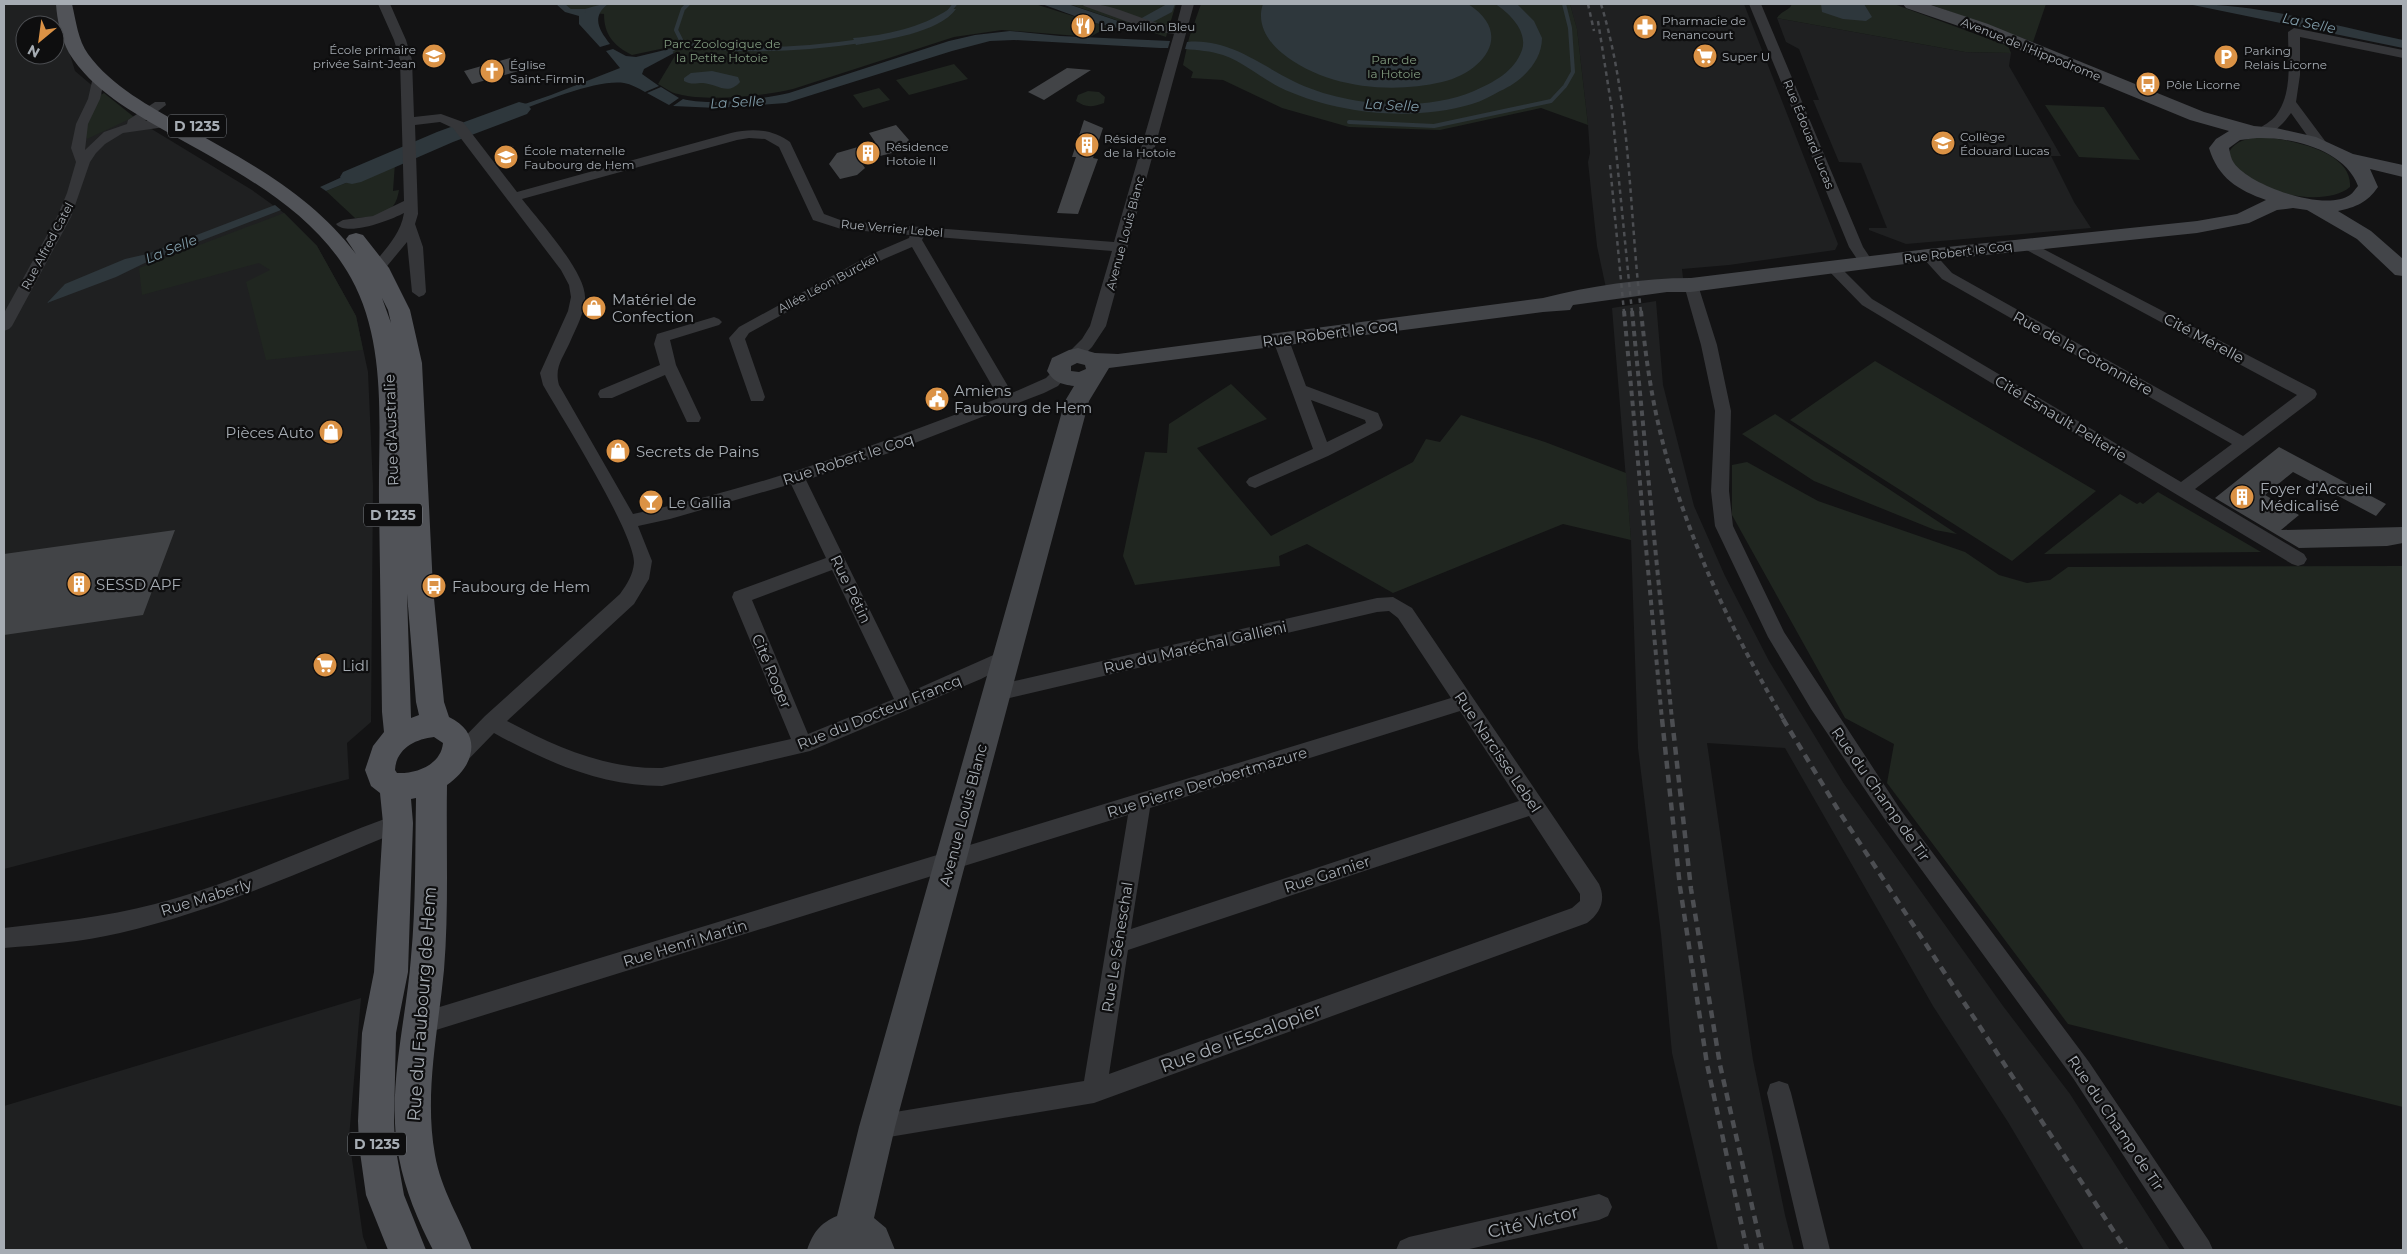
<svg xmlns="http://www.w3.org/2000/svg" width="2407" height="1254" viewBox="0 0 2407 1254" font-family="Montserrat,sans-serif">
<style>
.built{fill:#1f2021;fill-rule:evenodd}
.green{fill:#202620}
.water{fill:#2e373c}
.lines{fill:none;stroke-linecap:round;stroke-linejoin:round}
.stream{stroke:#2e373c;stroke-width:4}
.river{fill:#2e373c;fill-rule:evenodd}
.building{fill:#424447}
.street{fill:#353639;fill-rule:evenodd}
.secondary{fill:#434549;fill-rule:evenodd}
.primary{fill:#515358;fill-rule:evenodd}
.rail-far2{stroke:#4c4e52;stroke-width:2.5;stroke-dasharray:4.5 4;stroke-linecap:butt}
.rail-far1{stroke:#4c4e52;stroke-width:4;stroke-dasharray:5.5 4.5;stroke-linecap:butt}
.rail{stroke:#4c4e52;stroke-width:4.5;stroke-dasharray:8 6;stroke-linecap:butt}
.labels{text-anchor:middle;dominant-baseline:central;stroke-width:4.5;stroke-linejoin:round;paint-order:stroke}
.far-poi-label{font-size:12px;fill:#a6acb3;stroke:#0e0e0f;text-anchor:start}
.far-park-label{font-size:12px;fill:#829c80;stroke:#0e0e0f}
.far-street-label{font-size:12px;fill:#a6acb3;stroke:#0e0e0f}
.far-water-label{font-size:14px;font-style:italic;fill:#819daa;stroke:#0e0e0f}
.shield{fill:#0e0e0f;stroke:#787d82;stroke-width:1}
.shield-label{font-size:14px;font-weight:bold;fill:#a6acb3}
.poi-label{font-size:15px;fill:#a6acb3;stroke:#0e0e0f;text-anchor:start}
.street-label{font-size:15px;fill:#a6acb3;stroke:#0e0e0f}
.near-street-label{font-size:18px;fill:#a6acb3;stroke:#0e0e0f}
</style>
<rect width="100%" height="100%" fill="#131314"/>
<path class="built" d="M4 4H57L61 25 75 71 122 111 252 190 284 213 317 246 356 316 368 372 373 486 371 722 347 743 349 779 4 869ZM25 25H55V55H25Z
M1570 4H1744L1838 244 1835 250 1729 265 1682 269 1683 278 1606 288 1597 246 1588 162 1590 153 1588 125 1577 30Z
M1777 18 1965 52 2011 53 2009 66 2061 156H2051L2074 202 2091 228 1906 244 1869 230V228H1887L1861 163 1839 162 1813 100H1819L1799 49 1786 42Z
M1656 301 1663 385 1694 506 1725 576 1769 661 1844 784 2003 1006 2070 1094 2170 1250H2084L2008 1122 1933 1006 1785 748 1707 743 1753 1060 1785 1215 1794 1250H1718L1672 1053 1661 934 1638 748 1631 540 1612 308Z
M361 998 349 1138 363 1237 368 1250H4V1106Z"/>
<path class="green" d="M562 4H1035L1108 27 1090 37 1002 30 954 37 793 89C763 96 708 102 678 94 671 93 664 87 658 84L676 54 665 48 632 55C614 46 604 35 604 14L569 11Z
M1069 4H1176L1166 37Z
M1201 4H1570L1577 29 1588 125 1541 108 1440 130 1349 127 1282 108 1223 80 1191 78 1193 72 1183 65 1189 38Z
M1792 4H1894L2008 46 2011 53 1965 52 1777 18C1781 11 1789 11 1792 4Z
M1929 4H2046L2033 42Z
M954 64 968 79 909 95 896 80Z
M879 88 890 100 863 108 853 95Z
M1088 91 1099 92 1105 97 1104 103C1093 107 1086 108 1076 101L1078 95Z
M104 93 134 117 87 139 85 131 99 96Z
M2045 105 2104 107 2140 160 2079 157Z
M2260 137C2287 139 2353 150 2350 187 2322 211 2236 190 2229 152 2236 140 2247 139 2260 137Z
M395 163 393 191 399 190C395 216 378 217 355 218L326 191Z
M284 213 317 246 356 316 363 350 266 360 246 282 270 270 259 263 142 295 139 268Z
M1875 361 2096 491 2012 561 1790 420Z
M1231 384 1267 419 1197 448 1271 536 1413 462 1426 439 1440 442 1461 415 1545 442 1626 473 1631 540 1563 524 1393 593 1307 544 1279 556 1280 566 1135 585 1123 556 1145 452 1167 453 1169 424Z
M1775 414 1957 534 1935 530 1814 481 1742 434Z
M1747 462 1818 501 1965 552 1999 575 2027 583 2050 580 2068 567 2403 566V1107L2068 1024 1887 783 1894 744 1845 718 1732 515V465Z
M2158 492 2261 552 2044 554 2120 494 2137 504 2140 502 2143 504Z"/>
<path class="water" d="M556 4H561C578 18 590 4 608 4 591 17 599 30 610 44L600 47 579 24V16L565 12Z
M1041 4H1068L1124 23 1147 26C1120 38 1068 12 1041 4Z
M1167 4H1175L1172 12 1151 23 1140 19Z
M1263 4H1468C1515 34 1483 72 1442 82 1390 94 1325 88 1282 53 1268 42 1256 23 1263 4Z
M1495 4H1517L1534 21 1542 38C1542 62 1521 82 1500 91 1491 96 1482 101 1472 104 1412 122 1335 114 1279 87 1260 77 1243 62 1223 55 1211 51 1197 50 1185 49L1187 42C1228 38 1259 64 1293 81 1343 106 1422 113 1474 91 1494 82 1514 72 1522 50 1528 32 1510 13 1495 4Z
M1821 4H1864L1872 17 1866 21 1843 19 1822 12Z
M2188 4C2260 4 2333 25 2403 40V48Z
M949 9H956C939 33 884 40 856 45L853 38C886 35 921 28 949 9Z
M1010 31 1060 36 1170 41 1168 48H1160L1014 40 990 41 952 51 786 103 717 108 673 106 683 99C707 106 764 99 789 93L949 41 975 35Z
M613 49 626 56 636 57 669 49 674 53 644 69 642 74 659 86 645 92C638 88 631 84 624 83 591 78 511 115 477 128L472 122 551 95 620 68 606 51Z
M712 71 738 77 740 82C728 96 717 84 703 83 696 83 691 85 684 81V78L691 73Z
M661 87 679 98 669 105 647 93Z
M448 132 453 139 421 152 420 143Z
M395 153V163L326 191 320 187Z
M275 205 281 210 151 260 116 277 47 303 65 284 125 259 147 254Z"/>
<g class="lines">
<path class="stream" d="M562 4 570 11H584
M947 14 955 4
M683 44C743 53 801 50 861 41
M666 53 683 44 676 30 683 9 688 4
M1349 122 1434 126 1551 101 1565 86 1573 72 1570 28 1564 4"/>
<path class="river" d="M519 102 527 104 531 109 527 114 453 142 361 182 352 184 343 182 340 177 343 172 437 132Z"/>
</g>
<path class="building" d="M510 58 519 71 472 84 464 71Z
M1067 68 1091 70 1044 100 1028 92Z
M1084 120 1103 128 1093 158 1098 159 1078 214 1057 213 1076 157H1072Z
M896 125 909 140 900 151 860 161 865 168 857 175 840 179 829 164 837 153 875 142 869 133Z
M2279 447 2386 504 2376 516 2293 472 2265 495 2299 515 2281 530 2403 527V543L2387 546 2299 548 2215 498Z
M175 530 143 615 4 635V554Z"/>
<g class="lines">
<path class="street" d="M378 4H390L406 40 412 60 414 117 441 114 463 122 517 192 731 133C752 128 773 129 790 142L824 214 843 221 1114 242 1174 34 1153 31 1084 6 1082 4C1114 2 1144 23 1176 27L1182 4H1194L1106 326 1092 347 1079 360H1067L1065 356 1082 339 1090 326 1112 251 924 236 922 240 1012 393 1046 378 1054 370H1066L1068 374 1058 386 1044 393 889 453 806 480 910 692 1007 649 1014 652 1017 657 1014 662 981 679 810 751 662 786C602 786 546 762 494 733L461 767 454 770 447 767 444 761 447 755 485 716 620 594C627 584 633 575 634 563 635 534 561 416 543 385L540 373 568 311 571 297 569 285 561 270 453 128 440 122 415 125 418 214 415 224 423 247 426 292 424 295 419 297 412 292 407 242 383 271H373L371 268C384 249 400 237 404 213 391 220 347 237 336 224L343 220 373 216 404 201 400 60 394 40ZM749 138 765 139 779 147 813 220 841 229 910 235 909 238 874 253 739 327 729 338 751 401H763L765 397 745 339 749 333 884 259 912 247 999 398C879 444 759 488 633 514L559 385C554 367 563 358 570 342 576 328 584 314 585 299 587 273 539 221 522 199L737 140ZM791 484 826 558 734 592 732 597 791 739 662 768C605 769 556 747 507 721L634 604 649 579 652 561 638 526 670 519ZM832 570 894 699 808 734 752 600Z
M1749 4H1761L1863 247 1873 262 1871 265H1861L1849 247Z
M2294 28 2403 50V58L2300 37V75L2296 102 2328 145 2321 149 2316 148 2291 113C2284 123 2275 133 2263 136L2256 132C2262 125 2272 122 2277 114 2293 92 2288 57 2288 32Z
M99 73 105 77 100 99 88 124 85 150 104 132 127 124 128 120 155 102H165L166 105 145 121 165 119 171 123 165 127 123 133 105 144 96 153 90 162 71 217 12 326 9 329 4 331V313L57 217 67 193 76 162 71 148 76 124 88 99 93 77Z
M2026 240 2315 390 2317 394 2315 398 2195 489 2304 554 2307 559 2304 564 2298 566 2292 564 1862 305 1825 267 1832 263 1837 264 1872 299 2181 482 2232 444 1942 279 1923 258 1921 255 1923 252H1933L1952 273 2243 436 2297 395 2021 247 2019 244Z
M1691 280 1698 285 1717 345 1731 411 1729 491 1733 526 1784 632 1900 809 2089 1062 2209 1241 2213 1250H2185L2073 1078 1886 821 1811 709 1768 637 1715 526 1711 491 1715 411 1701 345 1684 285Z
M714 317 719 319 722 322 719 325 670 340 676 365 701 418 699 422H687L665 375 612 398H600L598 394 600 390 660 365 654 344 657 334Z
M1281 335 1286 336 1289 340 1306 386 1378 413 1383 425 1381 429 1328 456 1255 488 1249 486 1246 482 1249 478 1313 449 1273 340 1276 336ZM1311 400 1365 420 1366 423 1327 442Z
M1393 597 1412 608 1599 884C1606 899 1601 913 1587 923L1094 1103 877 1139 868 1136 865 1127 868 1118 877 1115 1084 1081 1128 815 420 1035 412 1032 408 1024 412 1016 420 1013 1451 698 1398 618 1389 611 1377 612 997 701 990 699 987 693 990 687 997 685 1377 598ZM1460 711 1519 801 1131 929 1150 808ZM1529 816 1580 894V901L1572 908 1109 1074 1128 950Z
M398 814 405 817 408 823 405 829C312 867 219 910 120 933 82 942 42 945 4 948V928C55 922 105 917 155 904 239 882 317 843 398 814Z
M1779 1081 1788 1084 1791 1093 1830 1250H1804L1767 1093 1770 1084Z
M1599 1194 1608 1198 1612 1207 1608 1216 1599 1220 1465 1250H1396L1400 1241 1409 1237Z"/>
<path class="secondary" d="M1903 4H1928L1988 24 2204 112 2254 126 2276 128 2316 137 2353 154 2403 165V177L2370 169 2378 187C2367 203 2356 207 2338 211L2371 231 2403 259V276L2395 275 2357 239 2307 210 2293 208 2277 210 2249 223 2197 233 1928 261 1691 292H1667L1573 305 1570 310 1543 312 1109 368 1089 401 895 1127 874 1218 886 1228 895 1250H807C813 1233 820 1223 837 1216L859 1127 1065 401 1074 386C1061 384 1055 383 1047 371L1052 358 1069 350 1078 348 1095 353 1118 354 1543 298C1590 286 1642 278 1691 278L1928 249 2197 221 2237 214 2266 200C2238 190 2218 178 2209 148L2216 139 2229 131 2190 120 1976 32 1906 8ZM2257 138C2292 137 2345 150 2358 186 2355 189 2353 193 2350 195 2325 212 2250 186 2234 163 2231 159 2230 153 2229 148L2240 140ZM1077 363 1085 365 1086 369 1079 372 1071 371V366Z"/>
<path class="primary" d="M56 4H72C76 21 78 40 88 54 112 87 150 106 184 126 247 161 312 195 356 254L346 239 349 235 356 233 363 235 389 268 410 310 422 363 433 588 444 702 449 717C483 733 475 766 447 785 446 847 449 909 444 970 438 1032 424 1094 435 1155 441 1190 460 1218 472 1250H433C418 1221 405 1190 399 1158 386 1091 406 1023 411 957 416 904 415 851 416 798L411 799 413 823 408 972 396 1033 394 1121 395 1145 404 1195 426 1250H388L366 1195 359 1145 358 1121 362 1033 374 972 383 823 380 793 371 786 365 770 373 746 384 732 382 712C381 642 380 572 379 502 378 428 388 345 351 278 313 209 234 170 169 133 132 112 92 90 69 53 61 38 57 20 56 4ZM382 298 388 310 391 323ZM407 594 416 702 419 715 411 718ZM434 737 443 743C441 765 416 774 397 773L395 770C396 749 415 739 434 737Z"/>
<path class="rail-far2" d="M1588 4 1594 31
M1601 4C1631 102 1629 211 1641 312
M1598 21 1612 110 1632 312
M1610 165 1624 312"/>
<path class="rail-far1" d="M1624 311 1662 720
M1632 311 1672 720
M1641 311C1645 350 1650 389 1659 427 1683 531 1731 630 1784 720"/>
<path class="rail" d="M1662 719 1680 887 1707 1064 1747 1250
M1672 719 1691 889 1720 1065 1762 1250
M1783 719 1840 813 2126 1250"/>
</g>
<defs>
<symbol id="restaurant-disc" viewBox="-11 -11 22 22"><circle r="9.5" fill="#db9245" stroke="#0e0e0f"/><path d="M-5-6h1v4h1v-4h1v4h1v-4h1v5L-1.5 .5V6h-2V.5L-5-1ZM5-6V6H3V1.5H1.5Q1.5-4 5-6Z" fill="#fff"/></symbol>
<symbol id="pharmacy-disc" viewBox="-11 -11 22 22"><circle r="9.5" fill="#db9245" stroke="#0e0e0f"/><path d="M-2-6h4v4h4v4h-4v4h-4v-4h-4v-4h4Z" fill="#fff"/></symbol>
<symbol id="school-disc" viewBox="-11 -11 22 22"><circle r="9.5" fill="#db9245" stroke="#0e0e0f"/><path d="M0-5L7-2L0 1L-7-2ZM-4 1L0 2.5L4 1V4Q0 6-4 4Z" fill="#fff"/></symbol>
<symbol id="supermarket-disc" viewBox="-11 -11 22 22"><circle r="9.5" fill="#db9245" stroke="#0e0e0f"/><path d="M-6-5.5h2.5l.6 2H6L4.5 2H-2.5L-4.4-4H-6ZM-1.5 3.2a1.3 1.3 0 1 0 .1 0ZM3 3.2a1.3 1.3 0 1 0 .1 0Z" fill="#fff"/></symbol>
<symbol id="parking-disc" viewBox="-11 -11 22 22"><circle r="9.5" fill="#db9245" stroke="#0e0e0f"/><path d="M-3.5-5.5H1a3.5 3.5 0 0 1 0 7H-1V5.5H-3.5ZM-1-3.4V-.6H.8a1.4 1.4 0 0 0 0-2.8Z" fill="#fff"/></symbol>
<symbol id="church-disc" viewBox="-11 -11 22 22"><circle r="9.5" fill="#db9245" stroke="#0e0e0f"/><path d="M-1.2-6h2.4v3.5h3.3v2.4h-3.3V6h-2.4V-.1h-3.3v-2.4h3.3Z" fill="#fff"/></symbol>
<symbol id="bus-disc" viewBox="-11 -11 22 22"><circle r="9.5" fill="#db9245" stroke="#0e0e0f"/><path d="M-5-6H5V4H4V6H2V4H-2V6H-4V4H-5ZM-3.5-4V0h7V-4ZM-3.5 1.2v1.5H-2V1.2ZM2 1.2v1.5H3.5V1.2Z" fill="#fff"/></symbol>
<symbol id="building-disc" viewBox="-11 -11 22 22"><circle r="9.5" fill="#db9245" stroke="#0e0e0f"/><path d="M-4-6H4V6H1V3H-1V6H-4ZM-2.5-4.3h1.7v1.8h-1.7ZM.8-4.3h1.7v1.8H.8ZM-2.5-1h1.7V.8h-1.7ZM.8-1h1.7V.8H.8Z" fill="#fff"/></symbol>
<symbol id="shop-disc" viewBox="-11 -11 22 22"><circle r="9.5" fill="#db9245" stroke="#0e0e0f"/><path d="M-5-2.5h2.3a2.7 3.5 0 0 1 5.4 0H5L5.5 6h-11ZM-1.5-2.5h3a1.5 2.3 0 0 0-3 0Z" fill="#fff"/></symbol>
<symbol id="civic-disc" viewBox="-11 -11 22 22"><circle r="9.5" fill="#db9245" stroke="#0e0e0f"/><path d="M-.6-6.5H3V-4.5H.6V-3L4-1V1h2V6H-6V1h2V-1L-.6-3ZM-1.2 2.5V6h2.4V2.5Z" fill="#fff"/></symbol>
<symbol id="bar-disc" viewBox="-11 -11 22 22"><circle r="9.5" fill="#db9245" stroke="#0e0e0f"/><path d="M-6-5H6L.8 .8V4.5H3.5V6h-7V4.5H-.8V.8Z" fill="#fff"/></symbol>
</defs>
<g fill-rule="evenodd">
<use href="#restaurant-disc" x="1069" y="12" width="28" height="28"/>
<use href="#pharmacy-disc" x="1631" y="13" width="28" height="28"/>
<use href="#school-disc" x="420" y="42" width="28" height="28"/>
<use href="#supermarket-disc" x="1691" y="42" width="28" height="28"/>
<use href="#parking-disc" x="2212" y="43" width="28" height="28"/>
<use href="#church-disc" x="478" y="57" width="28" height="28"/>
<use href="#bus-disc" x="2134" y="70" width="28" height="28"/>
<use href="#school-disc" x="1929" y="129" width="28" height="28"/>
<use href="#building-disc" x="1073" y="131" width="28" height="28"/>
<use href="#building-disc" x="854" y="139" width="28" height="28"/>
<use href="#school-disc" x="492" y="143" width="28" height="28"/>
<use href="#shop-disc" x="580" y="294" width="28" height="28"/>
<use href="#civic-disc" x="923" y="385" width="28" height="28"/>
<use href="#shop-disc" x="317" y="418" width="28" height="28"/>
<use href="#shop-disc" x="604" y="437" width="28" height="28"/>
<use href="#building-disc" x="2228" y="483" width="28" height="28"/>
<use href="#bar-disc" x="637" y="488" width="28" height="28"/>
<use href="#building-disc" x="65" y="570" width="28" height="28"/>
<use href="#bus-disc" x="420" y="572" width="28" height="28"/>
<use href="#supermarket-disc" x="311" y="651" width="28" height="28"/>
</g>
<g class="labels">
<g class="far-poi-label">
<text x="1662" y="20">Pharmacie de<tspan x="1662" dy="14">Renancourt</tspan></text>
<text x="1100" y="26">La Pavillon Bleu</text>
<text x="416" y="49" text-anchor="end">École primaire<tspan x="416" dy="14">privée Saint-Jean</tspan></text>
<text x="2244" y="50">Parking<tspan x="2244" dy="14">Relais Licorne</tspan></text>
<text x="1722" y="56">Super U</text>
<text x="510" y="64">Église<tspan x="510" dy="14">Saint-Firmin</tspan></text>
<text x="2166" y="84">Pôle Licorne</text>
<text x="1960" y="136">Collège<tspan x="1960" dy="14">Édouard Lucas</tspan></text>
<text x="1104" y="138">Résidence<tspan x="1104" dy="14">de la Hotoie</tspan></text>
<text x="886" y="146">Résidence<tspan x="886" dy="14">Hotoie II</tspan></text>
<text x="524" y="150">École maternelle<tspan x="524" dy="14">Faubourg de Hem</tspan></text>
</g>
<g class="far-park-label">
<text x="722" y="43">Parc Zoologique de<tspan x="722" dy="14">la Petite Hotoie</tspan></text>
<text x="1394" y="59">Parc de<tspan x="1394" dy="14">la Hotoie</tspan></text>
</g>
<g class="far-street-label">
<text transform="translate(2031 49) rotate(22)">Avenue de l'Hippodrome</text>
<text transform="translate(1809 134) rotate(68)">Rue Édouard Lucas</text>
<text transform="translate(892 228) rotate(5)">Rue Verrier Lebel</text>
<text transform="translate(1125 233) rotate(-75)">Avenue Louis Blanc</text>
<text transform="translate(47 246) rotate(-62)">Rue Alfred Catel</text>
<text transform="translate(1958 252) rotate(-7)">Rue Robert le Coq</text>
<text transform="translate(828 283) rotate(-28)">Allée Léon Burckel</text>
</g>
<g class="far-water-label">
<text transform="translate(2309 23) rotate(12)">La Selle</text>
<text transform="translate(737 102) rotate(-3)">La Selle</text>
<text transform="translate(1392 105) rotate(3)">La Selle</text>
<text transform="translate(171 249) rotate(-22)">La Selle</text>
</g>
<g class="shield">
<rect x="168" y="114.5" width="58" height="23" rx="4"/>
<rect x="364" y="503.5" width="58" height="23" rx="4"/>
<rect x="348" y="1132.5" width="58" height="23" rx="4"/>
</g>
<g class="shield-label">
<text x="197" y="126">D 1235</text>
<text x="393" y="515">D 1235</text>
<text x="377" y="1144">D 1235</text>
</g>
<g class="poi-label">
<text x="612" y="299">Matériel de<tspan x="612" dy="17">Confection</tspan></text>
<text x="954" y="390">Amiens<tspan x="954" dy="17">Faubourg de Hem</tspan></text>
<text x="314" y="432" text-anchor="end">Pièces Auto</text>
<text x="636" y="451">Secrets de Pains</text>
<text x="2260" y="488">Foyer d'Accueil<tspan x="2260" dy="17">Médicalisé</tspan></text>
<text x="668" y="502">Le Gallia</text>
<text x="96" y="584">SESSD APF</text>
<text x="452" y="586">Faubourg de Hem</text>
<text x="342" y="665">Lidl</text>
</g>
<g class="street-label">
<text transform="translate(1330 333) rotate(-7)">Rue Robert le Coq</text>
<text transform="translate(2204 338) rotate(28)">Cité Mérelle</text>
<text transform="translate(2083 353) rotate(29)">Rue de la Cotonnière</text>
<text transform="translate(2061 418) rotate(31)">Cité Esnault Pelterie</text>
<text transform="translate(391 430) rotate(-92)">Rue d'Australie</text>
<text transform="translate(848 459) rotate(-18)">Rue Robert le Coq</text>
<text transform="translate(851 589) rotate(64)">Rue Pétin</text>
<text transform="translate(1195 647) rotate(-13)">Rue du Maréchal Gallieni</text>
<text transform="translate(772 671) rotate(67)">Cité Roger</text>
<text transform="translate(879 712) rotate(-22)">Rue du Docteur Francq</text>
<text transform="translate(1498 752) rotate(56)">Rue Narcisse Lebel</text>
<text transform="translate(1207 782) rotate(-17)">Rue Pierre Derobertmazure</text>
<text transform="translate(1881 794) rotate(55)">Rue du Champ de Tir</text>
<text transform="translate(963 815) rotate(-75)">Avenue Louis Blanc</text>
<text transform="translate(1327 874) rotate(-18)">Rue Garnier</text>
<text transform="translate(206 897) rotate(-17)">Rue Maberly</text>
<text transform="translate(685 943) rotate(-17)">Rue Henri Martin</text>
<text transform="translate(1117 947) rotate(-81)">Rue Le Séneschal</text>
<text transform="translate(2116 1123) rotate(56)">Rue du Champ de Tir</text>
</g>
<g class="near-street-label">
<text transform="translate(422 1004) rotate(-86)">Rue du Faubourg de Hem</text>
<text transform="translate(1241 1038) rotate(-20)">Rue de l'Escalopier</text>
<text transform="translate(1533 1222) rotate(-13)">Cité Victor</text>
</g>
</g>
<rect width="2407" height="1254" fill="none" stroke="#a6acb3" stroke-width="10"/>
<g transform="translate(40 40) rotate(209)"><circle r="24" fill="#0e0e0f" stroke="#4b4d51"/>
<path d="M0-4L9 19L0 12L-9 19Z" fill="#db9245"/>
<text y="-8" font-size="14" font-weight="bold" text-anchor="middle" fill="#a6acb3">N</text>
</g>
</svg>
